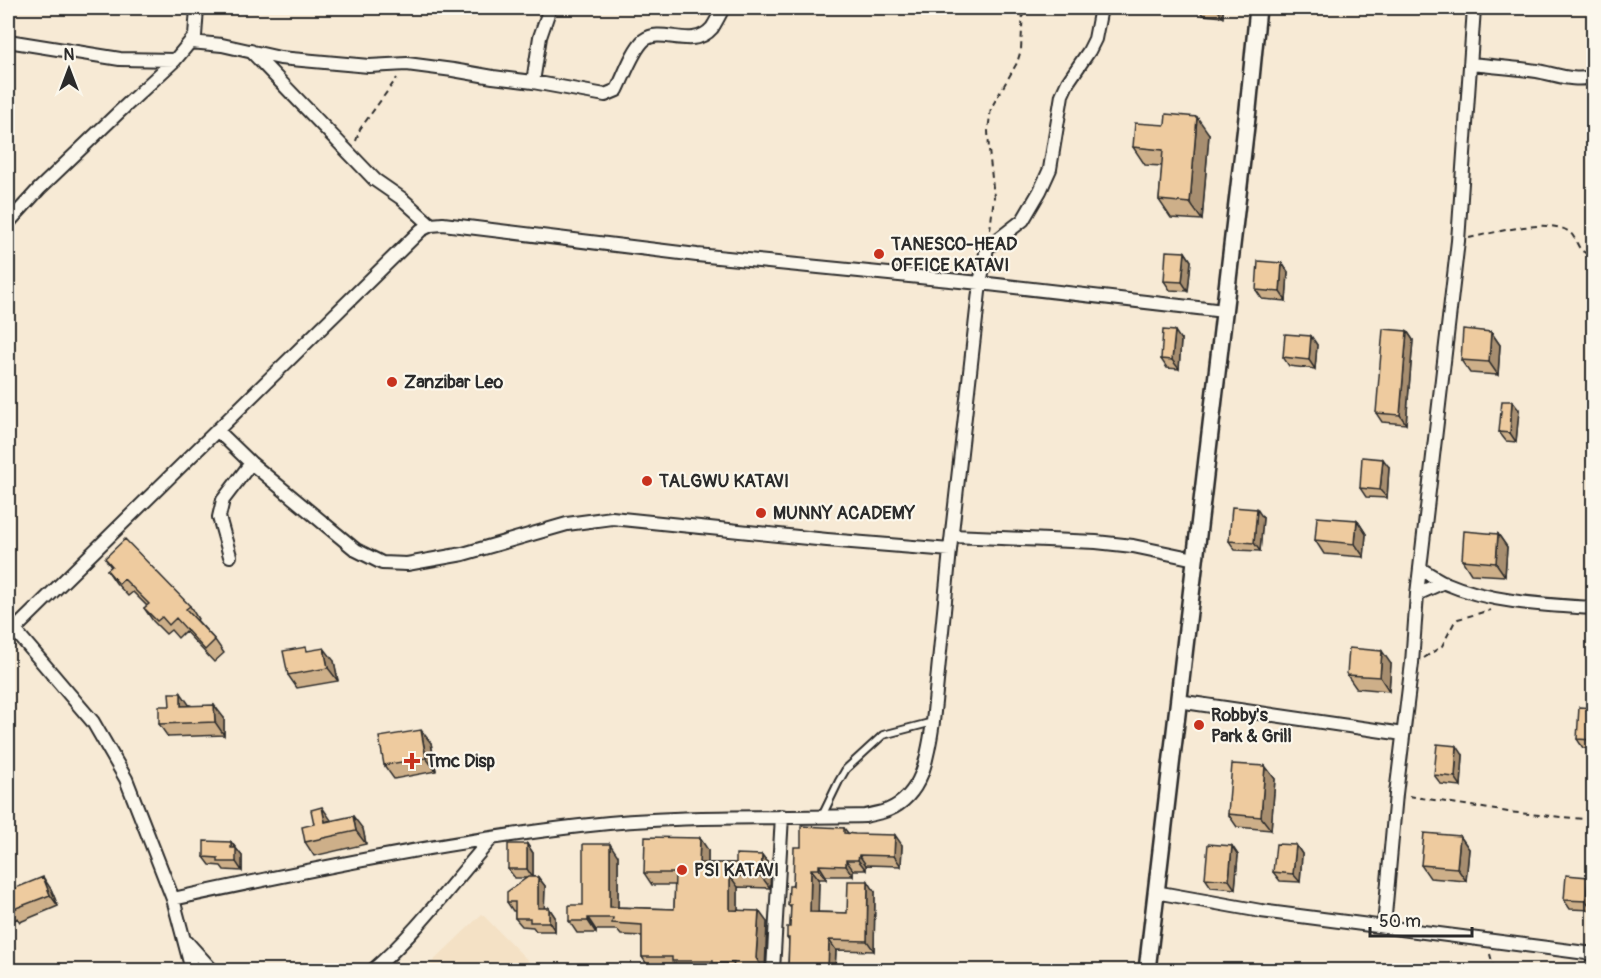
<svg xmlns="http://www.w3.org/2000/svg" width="1601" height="978" viewBox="0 0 1601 978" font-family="Pangolin,sans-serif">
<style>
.built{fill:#f4e1c5}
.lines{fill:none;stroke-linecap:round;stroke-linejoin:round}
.service-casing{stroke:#2b2b2b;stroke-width:10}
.minor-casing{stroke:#2b2b2b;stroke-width:16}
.tertiary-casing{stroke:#2b2b2b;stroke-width:20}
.path{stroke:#2b2b2b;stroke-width:2;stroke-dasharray:6 4.5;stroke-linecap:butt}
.service{stroke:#fbf7ec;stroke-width:6}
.minor{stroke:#fbf7ec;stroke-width:12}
.tertiary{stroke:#fbf7ec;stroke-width:15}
.wall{fill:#cdaf89;stroke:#2b2b2b;stroke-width:1.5}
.shaded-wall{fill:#a78e6f;stroke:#2b2b2b;stroke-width:1.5}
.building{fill:#eecb9f;stroke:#2b2b2b;stroke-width:1.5}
.poi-dot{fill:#c8321e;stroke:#fbf7ec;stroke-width:2}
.labels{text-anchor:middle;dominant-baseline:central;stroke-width:4.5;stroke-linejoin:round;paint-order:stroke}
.poi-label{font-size:18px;font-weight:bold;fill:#2b2b2b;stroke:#fbf7ec;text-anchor:start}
</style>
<rect width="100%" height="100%" fill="#f7ead5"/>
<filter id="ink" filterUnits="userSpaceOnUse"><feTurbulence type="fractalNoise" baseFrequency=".0167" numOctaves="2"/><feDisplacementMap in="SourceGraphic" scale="12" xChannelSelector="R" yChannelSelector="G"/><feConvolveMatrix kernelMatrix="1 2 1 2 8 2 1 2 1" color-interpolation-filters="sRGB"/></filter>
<g filter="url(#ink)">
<path class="built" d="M482 914 537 970H424Z"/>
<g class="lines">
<defs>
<path id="service" d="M822 816 839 781 846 769 883 735 933 722"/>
<path id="minor" d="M8 41 120 59 175 60
M191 42 222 45 280 58 369 66 407 64 453 70 493 77 533 82 605 95 617 90C624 76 633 50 644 40 662 26 692 51 712 28 716 22 720 14 723 8
M251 51 375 180 401 198 431 225
M1470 64C1492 66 1515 68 1537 71 1555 74 1576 83 1594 76
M533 82 540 37 550 8
M8 223 39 189 118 113 175 60 195 36 197 8
M217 430 251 463 356 550 382 563 407 564 463 554 567 524 612 518 827 540 950 550
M952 536 1096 542 1133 546 1195 559
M230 556 219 517 223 500 251 463
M1421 569C1429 574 1437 579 1445 583 1491 603 1545 605 1594 608
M1417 594 1444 582
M8 622 93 722 126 779 173 899 192 970
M15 629 421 230 431 225 443 224 697 255 980 283 1224 311
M1178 701 1403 734
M1155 892 1261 911 1594 954
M173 899C308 870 443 842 580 826 675 815 770 818 865 816 872 814 881 813 888 810 923 795 928 756 933 722L950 550 980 283 987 248 1023 220 1040 191 1050 169 1062 95 1068 82 1089 51 1095 39 1101 8
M1384 926 1396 794 1412 663 1417 594 1458 241 1474 8
M187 942 212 970
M373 970C418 931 453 882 492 838
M773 970 782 816"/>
<path id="tertiary" d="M1147 970 1248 109 1258 8"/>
</defs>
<use href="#service" class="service-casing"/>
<use href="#minor" class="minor-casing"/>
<use href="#tertiary" class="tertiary-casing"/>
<path class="path" d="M356 141 360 129 397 78
M990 230 994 197 989 150 988 131 991 108 1017 63 1021 50 1023 8
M1469 238C1492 233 1547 218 1568 231 1575 235 1576 244 1581 250 1585 253 1589 255 1594 257
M1424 658 1442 646 1454 623 1458 619 1491 610
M1409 796 1508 812 1594 820
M1490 954 1494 970"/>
<use href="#service" class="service"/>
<use href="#minor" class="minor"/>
<use href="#tertiary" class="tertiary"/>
</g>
<path class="wall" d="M1197 8H1223V17L1203 15Z
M1209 134 1202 220 1171 218 1159 200 1162 166 1145 165 1133 147Z
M1185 252 1191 261 1188 291 1170 290 1164 281Z
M1282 263 1288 272 1286 301 1262 299 1256 290Z
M1407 331 1413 340 1406 424 1382 422 1376 413Z
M1491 332 1500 345 1498 375 1470 373 1461 360Z
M1311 336 1317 345 1315 369 1289 366 1283 357Z
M1181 340 1179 369 1167 368 1161 359Z
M1519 410 1516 442 1506 441 1499 432Z
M1389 467 1387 498 1366 497 1360 488Z
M1263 518 1260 551 1235 550 1229 541Z
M1357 520 1366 534 1364 557 1324 554 1315 540Z
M1498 534 1507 547 1505 576 1471 574 1462 560Z
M105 558 190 606 198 619 197 620 215 640 224 653 214 662 185 631 178 638 171 630 166 634 153 621 144 608 147 606 133 592 128 596 116 583 107 570 111 567Z
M309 651 334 661 338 681 297 688 288 675Z
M1391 664 1389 691 1356 688 1347 675Z
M190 705 224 718V735L168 737 159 724Z
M1593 708V749L1583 748 1577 739Z
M431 743 436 771 394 779 384 765Z
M1463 755 1461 786 1441 784 1434 775Z
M1265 766 1275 779 1271 830 1237 827 1228 814Z
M332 821 363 829 366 844 314 856 305 842Z
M844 828 848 833 902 845 901 866 866 865V870H853V876H826V879H819L818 912 847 913 875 892 874 951 836 950 835 970H788L789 941 787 938 790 927 791 908 788 905 801 847Z
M1460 836 1469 849 1466 881 1430 878 1421 865Z
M231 842 242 856V871L224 870 221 866 210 865 204 857Z
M527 844 533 853V877H538L545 886 544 908H549L555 917V931H536L533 927 522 926 515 918V911H513L507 902 526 878H515L508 869Z
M1296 845 1302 854 1300 882 1280 881 1273 872Z
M1232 846 1238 855 1235 889 1211 887 1205 878Z
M708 850V863H736L762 855 771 866 770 888 738 887V910L767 922 765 970H679L678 969H650L642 957V936L621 935 617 930H596V933H577L569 921 583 905 618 856V907L674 909 675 885H652L644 873Z
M1593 884V910L1570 909 1564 900Z
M51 889 58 906 20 922 17 918 8 926V891Z"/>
<path class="shaded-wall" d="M1216 8H1223V17Z
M1197 117 1209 134 1202 220 1190 203Z
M1185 252 1191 261 1188 291 1182 282Z
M1282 263 1288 272 1286 301 1280 292Z
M1175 331 1181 340 1179 369 1172 360Z
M1407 331 1413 340 1406 424 1400 415Z
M1491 332 1500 345 1498 375 1489 362Z
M1311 336 1317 345 1315 369 1309 360Z
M1512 401 1519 410 1516 442 1510 433Z
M1383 459 1389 467 1387 498 1380 490Z
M1257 509 1263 518 1260 551 1254 543Z
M1357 520 1366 534 1364 557 1355 544Z
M1498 534 1507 547 1505 576 1496 563Z
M324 648 334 661 338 681 328 668Z
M1382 651 1391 664 1389 691 1380 677Z
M181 693 190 706H181Z
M214 705 224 718V735L215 722Z
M421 730 431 743 436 771 426 758Z
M1457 746 1463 755 1461 786 1455 777Z
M1265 766 1275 779 1271 830 1261 817Z
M322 807 331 820 325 822Z
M353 816 363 829 366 844 356 831Z
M895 835 902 845 901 866 894 856Z
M1460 836 1469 849 1466 881 1457 868Z
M700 838 708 850V875L699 863Z
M231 842 242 856V871L236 862 231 848Z
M527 844 533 853V878L527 869Z
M610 844 618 856V919L610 907Z
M1296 845 1302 854 1300 882 1293 874Z
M1232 846 1238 855 1235 889 1229 880Z
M762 855 771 866 770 888 761 876Z
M859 855 866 865V870L858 860Z
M846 860 853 870V876L846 866Z
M819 865 826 876V879L819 869Z
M811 869 819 879 818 922 810 912Z
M730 876 738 887V922L730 910Z
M43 877 51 889 58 906 50 895Z
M538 877 545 886 544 917 538 908Z
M1588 877 1593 884V910L1586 901Z
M868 881 875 892 874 951 867 941Z
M549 908 555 917V931L549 922Z
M759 911 767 922 765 970H764L761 966 756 958Z
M588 918 596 930V933L588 921Z
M829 940 836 950 835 970H828Z"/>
<path class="building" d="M1166 114 1197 117 1190 203 1159 200 1163 150 1133 147 1135 123 1165 125Z
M1166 251 1185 252 1182 282 1164 281Z
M1258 261 1282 263 1280 292 1256 290Z
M1383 329 1407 331 1400 415 1376 413Z
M1463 329 1491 332 1489 362 1461 360Z
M1163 330 1175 331 1172 360 1161 359Z
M1285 334 1311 336 1309 360 1283 357Z
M1502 401H1512L1510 433 1499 432Z
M1362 457 1383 459 1380 490 1360 488Z
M1232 507 1257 509 1254 543 1229 541Z
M1317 517 1357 520 1355 544 1315 540Z
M1464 531 1498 534 1496 563 1462 560Z
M125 539 190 606 186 609 215 640 205 650 176 618 169 625 162 617 157 621 144 608 149 604 124 579 119 584 107 570 112 566 105 558Z
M306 647 307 651 324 648 328 668 288 675 283 651Z
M1349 648 1382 651 1380 677 1347 675Z
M169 693H181V706L214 705 215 722 159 724V706H170Z
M1579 707 1593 708V740L1577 739Z
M421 730 426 758 384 765 379 737Z
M1437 744 1457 746 1455 777 1434 775Z
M1232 764 1265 766 1261 817 1228 814Z
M322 807 325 822 353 816 356 831 305 842 302 827 314 824 311 810Z
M801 826 844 828V833L855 834 895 835 894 856 859 855 858 860H846V866L819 865V869H811L810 912 847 913 848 881H868L867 941 829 940 828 970H788L789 938H787V927H790L791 905H788L789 886H793L794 847H801Z
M1424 833 1460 836 1457 868 1421 865Z
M645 837 700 838 699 863H736V854L762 855 761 876H730V910L759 911 756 958 761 966H733L734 963H713V961H672V957H642V925L612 923 613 918H588V921H569V905H583V844H610V907L674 909 675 873H644Z
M204 841 231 842V848H236V862H218V858L204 857Z
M508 844H527V869H508Z
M1208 844 1232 846 1229 880 1205 878Z
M1276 844 1296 845 1293 874 1273 872Z
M1566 875 1588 877 1586 901 1564 900Z
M43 877 50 895 11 910 9 905 8 907V891Z
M528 877H538V908H549V922H530V918H515V902H507V892Z"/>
</g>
<g class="poi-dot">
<circle cx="879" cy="254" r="6"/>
<circle cx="392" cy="382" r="6"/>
<circle cx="647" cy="481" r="6"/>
<circle cx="761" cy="513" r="6"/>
<circle cx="1199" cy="725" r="6"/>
<path d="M409 752h6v6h6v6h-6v6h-6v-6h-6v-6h6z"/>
<circle cx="682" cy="870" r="6"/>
</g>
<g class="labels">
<g class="poi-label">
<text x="891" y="244">TANESCO-HEAD<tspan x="891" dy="21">OFFICE KATAVI</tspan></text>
<text x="404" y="382">Zanzibar Leo</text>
<text x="659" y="481">TALGWU KATAVI</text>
<text x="773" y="513">MUNNY ACADEMY</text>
<text x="1211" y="715">Robby's<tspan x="1211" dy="21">Park &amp; Grill</tspan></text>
<text x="426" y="761">Tmc Disp</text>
<text x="694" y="870">PSI KATAVI</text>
</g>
</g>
<rect width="1601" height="978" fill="none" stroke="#fbf7ec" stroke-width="30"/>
<rect x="15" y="15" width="1571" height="948" fill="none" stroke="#2b2b2b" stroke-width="2" filter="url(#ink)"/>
<g transform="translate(69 69)" stroke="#fbf7ec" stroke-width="4.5" paint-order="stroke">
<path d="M0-4.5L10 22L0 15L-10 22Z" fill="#2b2b2b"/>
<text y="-9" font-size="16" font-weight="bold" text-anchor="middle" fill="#2b2b2b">N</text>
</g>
<path d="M1370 927v9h102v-9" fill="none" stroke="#2b2b2b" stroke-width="3"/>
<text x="1379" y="927" font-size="18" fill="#2b2b2b" stroke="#fbf7ec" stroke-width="4.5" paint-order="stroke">50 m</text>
</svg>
